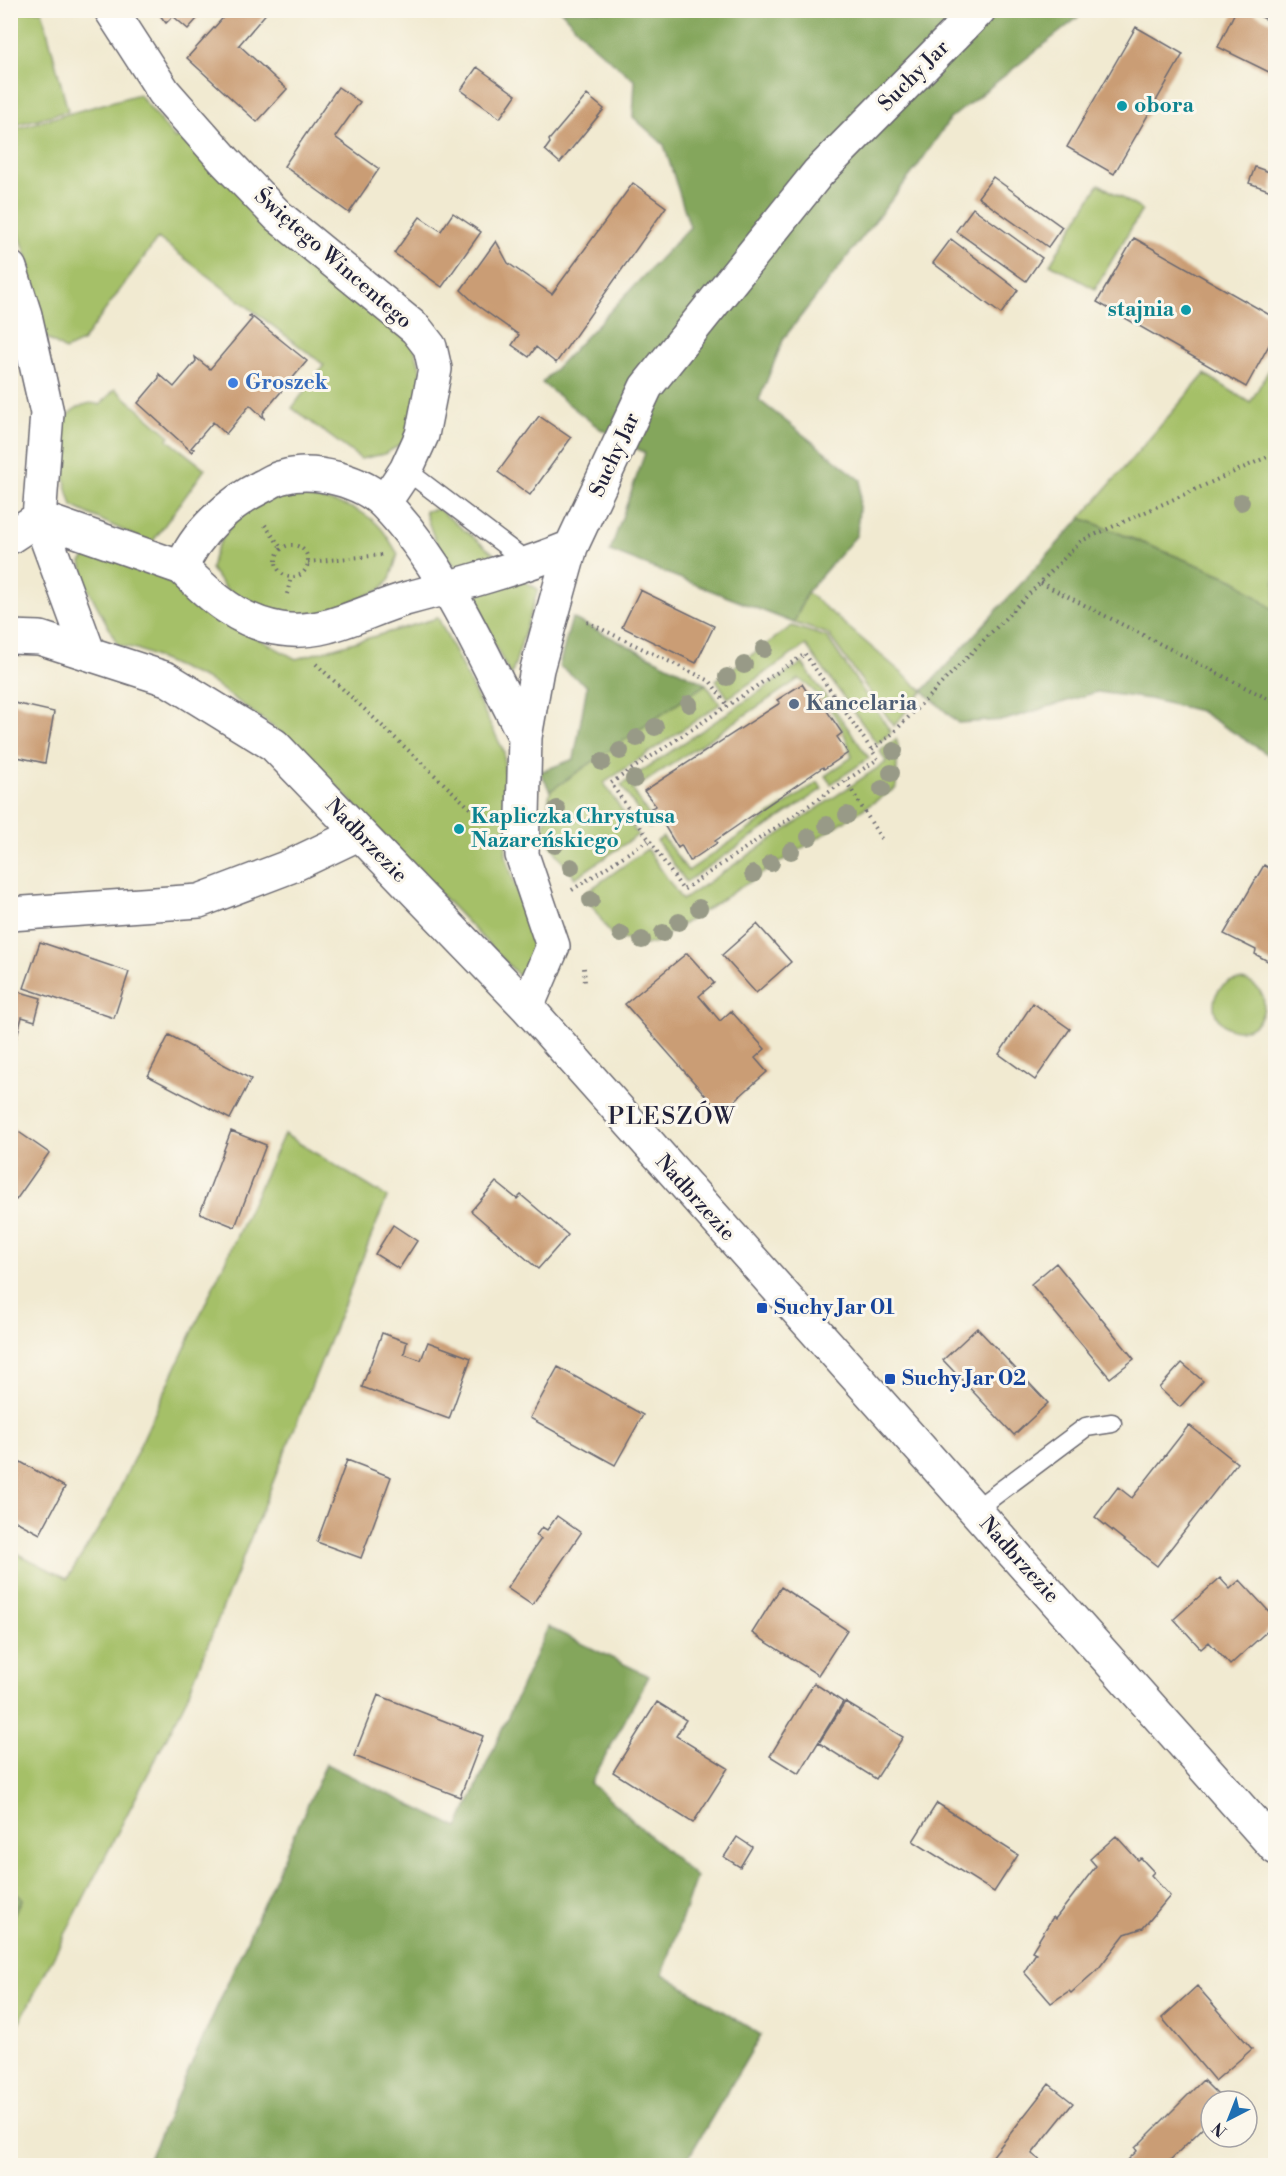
<svg xmlns="http://www.w3.org/2000/svg" width="1286" height="2176" viewBox="0 0 1286 2176" font-family="'Libre Bodoni',serif">
<style>
.green{fill:#a5c067;stroke:#647151;stroke-width:1.5}
.forest{fill:#84a65c;stroke:#53644c;stroke-width:1.5}
.building{fill:#ca9d75}
.lines{fill:none;stroke-linecap:round;stroke-linejoin:round}
.service-casing{stroke:#6a6870;stroke-width:21}
.minor-casing{stroke:#6a6870;stroke-width:36}
.path{stroke:#6a6870;stroke-width:4;stroke-dasharray:1.5 4.5;stroke-linecap:butt}
.service{stroke:#fff;stroke-width:18}
.minor{stroke:#fff;stroke-width:33}
.tree{fill:#989a87}
.culture-dot{fill:#0f9aa8;stroke:#fbf7ec;stroke-width:2}
.shop-dot{fill:#3f7fe0;stroke:#fbf7ec;stroke-width:2}
.service-dot{fill:#5c6f8a;stroke:#fbf7ec;stroke-width:2}
.transit-dot{fill:#1a4fb4;stroke:#fbf7ec;stroke-width:2}
.labels{text-anchor:middle;dominant-baseline:central;stroke-width:6;stroke-linejoin:round;paint-order:stroke}
.street-label{font-size:21px;fill:#22223b;stroke:#fbf7ec}
.culture-label{font-size:21px;font-weight:bold;fill:#0d838f;stroke:#fbf7ec;text-anchor:start}
.shop-label{font-size:21px;font-weight:bold;fill:#366cbe;stroke:#fbf7ec;text-anchor:start}
.service-label{font-size:21px;font-weight:bold;fill:#4e5e75;stroke:#fbf7ec;text-anchor:start}
.transit-label{font-size:21px;font-weight:bold;fill:#164399;stroke:#fbf7ec;text-anchor:start}
.quarter-label{font-size:24px;letter-spacing:1.5px;fill:#22223b;stroke:#fbf7ec}
</style>
<rect width="100%" height="100%" fill="#fbf7ec"/>
<filter id="ink" filterUnits="userSpaceOnUse"><feTurbulence type="fractalNoise" baseFrequency=".0167" numOctaves="2"/><feDisplacementMap in="SourceGraphic" scale="12" xChannelSelector="R" yChannelSelector="G"/><feConvolveMatrix kernelMatrix="1 2 1 2 8 2 1 2 1" color-interpolation-filters="sRGB"/></filter>
<filter id="wash" filterUnits="userSpaceOnUse"><feTurbulence type="fractalNoise" baseFrequency=".008" numOctaves="4" result="noise"/><feDisplacementMap in="SourceGraphic" scale="24" xChannelSelector="R" yChannelSelector="G"/><feGaussianBlur stdDeviation="1.35" result="paint"/><feColorMatrix in="noise" values="0 0 0 0 0 0 0 0 0 0 0 0 0 0 0 0 0 1.4 0 .05"/><feComposite in="paint" operator="in"/></filter>
<g filter="url(#wash)">
<rect width="100%" height="100%" fill="#f1ead1"/>
<path class="green" d="M11 10 42 11 68 111 11 126Z
M139 94 175 139 187 134 413 343 425 384 404 443 384 454 361 459 292 408 324 365 158 238 82 342 65 350 45 337 21 277 31 269 11 209 10 130Z
M1099 184 1142 210 1095 289 1050 264Z
M1275 359V611L1235 580 1081 518 1205 374 1250 403Z
M115 389 170 436 167 439 205 469 151 544 72 506C64 481 47 417 81 406 89 403 92 402 100 405Z
M300 496C327 500 360 505 379 526 387 534 392 545 398 554L390 579 380 590 314 617 256 610 224 587 211 569C215 540 239 509 268 500 278 497 290 497 300 496Z
M438 509 493 553 496 557 466 572C441 561 432 536 425 511Z
M92 550 156 573 229 623 296 659 438 618 504 752 506 856 537 956 520 977 296 744 210 681 137 649 118 645 86 585 81 562Z
M522 580 538 589 511 677 470 596Z
M807 592 923 691 894 726 828 634 794 623Z
M792 626 827 637 891 732 877 744 806 645 728 698 716 680Z
M802 663 869 758 831 784 825 776 852 757C844 725 826 698 799 679L633 790 655 825 649 828 621 785Z
M706 684 720 704 604 783 638 835 575 878 543 835 550 791Z
M896 739 898 745 896 788 654 943 644 945 612 936 584 894 647 849 682 900 886 762 880 751Z
M818 782 822 789 686 882 657 841 663 837 688 871Z
M1214 1005a25 25 0 1 1 50 0a25 25 0 1 1-50 0Z
M284 1134 387 1197 185 1702 11 2039 10 1919 23 1899 10 1889 11 1550 67 1579 109 1512Z"/>
<path class="forest" d="M561 11H1086L950 119 917 167 784 338 759 400 861 480 857 535 807 592 794 623 610 551 645 453 599 428 542 383 690 227 664 145 633 117 635 81 589 42Z
M1081 518 1235 580 1275 611V759L1200 711 1149 699 1097 692 1005 720 958 723 923 691Z
M572 618 706 684 550 791 540 772 574 759 587 686 559 666Z
M548 1627 649 1676 591 1783 696 1877 663 1974 761 2035 684 2165H146L326 1764 458 1828Z
M11 1889 23 1899 11 1919Z"/>
<g id="blocks">
<path class="building" d="M156 10H205L188 29 173 16 166 23Z
M230 10H269L239 45 287 89 257 122 187 58Z
M1236 10H1248L1275 24V75L1218 47Z
M1136 27 1183 54 1114 174 1067 147Z
M477 67 516 95 500 118 461 90Z
M338 87 360 102 335 137 379 169 349 213 284 166Z
M587 95 604 109 560 163 545 150 550 143 549 140Z
M1255 167 1275 174 1271 191 1249 183Z
M993 177 1062 227 1048 247 978 197Z
M633 183 666 207 556 363 536 347 529 357 512 345 519 335 478 306 461 290 496 241 508 263 552 294Z
M973 208 1042 258 1026 281 956 231Z
M453 213 481 232 442 287 394 253 420 217 441 231Z
M1134 238 1275 318V334L1246 387 1097 302Z
M951 239 1018 290 1001 314 933 263Z
M250 315 307 361 263 413 264 418 250 405 226 434 213 422 191 448 194 449 192 452 138 403 159 378V374L174 387 196 361 195 357 210 369 252 319 249 316Z
M539 416 571 438 530 495 498 472Z
M640 590 714 626 696 663 622 627Z
M802 684 812 700 817 696 842 733 837 737 848 753 824 769 823 767 715 841 717 843 690 861 681 845 678 848 658 815 656 816 651 808 656 806 644 791 780 703 777 700Z
M10 702 54 712 45 763 17 757 15 767 10 771Z
M1264 865 1275 872V959L1273 964 1255 954 1256 950 1224 934Z
M757 924 791 962 756 993 722 955Z
M40 942 129 972 114 1018 24 988Z
M687 953 714 983 699 996 720 1021 731 1011 765 1049 755 1058 767 1072 721 1113 625 1004Z
M10 989 41 998 35 1021 22 1017 11 1058Z
M1033 1003 1070 1029 1035 1080 999 1054Z
M169 1035 251 1079 230 1119 148 1076Z
M10 1126 49 1153 16 1200 10 1196Z
M231 1131 266 1145 235 1227 200 1213Z
M496 1182 517 1199 521 1195 568 1235 538 1269 471 1211Z
M393 1225 417 1241 399 1269 375 1254Z
M1056 1263 1134 1359 1110 1378 1031 1284Z
M977 1328 1048 1403 1014 1435 943 1360Z
M382 1333 407 1342 404 1354 421 1360 428 1342 471 1358 449 1419 362 1387Z
M1182 1363 1203 1381 1180 1407 1159 1388Z
M558 1367 643 1415 615 1465 530 1418Z
M1189 1425 1237 1463 1157 1566 1095 1517 1118 1487 1132 1498Z
M10 1456 65 1487 40 1534 10 1518Z
M347 1460 391 1477 361 1558 317 1542Z
M557 1516 581 1533 532 1605 507 1588 541 1539 536 1535 542 1527 547 1530Z
M1220 1578 1230 1589 1240 1580 1275 1618V1624L1230 1665 1209 1642 1201 1649 1174 1619Z
M781 1587 847 1630 818 1675 752 1633Z
M814 1683 843 1702 799 1774 770 1756Z
M378 1695 483 1736 460 1797 354 1756Z
M657 1702 686 1720 676 1736 728 1768 693 1823 613 1772Z
M845 1702 903 1737 876 1779 819 1743Z
M937 1803 1018 1855 994 1892 913 1841Z
M1116 1836 1138 1860 1141 1858 1154 1872 1151 1875 1170 1896 1143 1928 1125 1934 1099 1968 1071 1993 1069 1991 1051 2003 1024 1972 1036 1953 1032 1951 1053 1917 1055 1919 1096 1866 1090 1859Z
M737 1837 752 1847 740 1867 724 1857Z
M1197 1986 1252 2049 1215 2081 1162 2018Z
M1203 2080 1224 2101H1211V2120L1164 2166H1122L1137 2151 1135 2148Z
M1049 2084 1073 2103 1032 2154 1047 2166H985Z"/>
</g>
</g>
<g filter="url(#ink)">
<use href="#blocks" fill-opacity="0" stroke="#6a6870" stroke-width="1.5"/>
<g class="lines">
<defs>
<path id="service" d="M406 470 530 564
M975 1510 1086 1427 1112 1423"/>
<path id="minor" d="M111 10 164 92 225 161 278 216 416 329 430 347 435 369 422 435 406 470 384 503
M10 268 25 315 47 413 39 518 89 654
M10 537 39 518 182 568C194 534 230 502 263 486 269 483 276 478 283 477 314 468 363 481 385 504 447 568 484 659 525 737
M182 568C211 597 240 623 281 629 325 636 364 611 405 599 462 584 517 569 571 547
M10 637 40 638 167 679 274 745 527 1007 1276 1848
M10 914 199 901 291 866 358 834
M527 1007 553 946 522 855 525 737 537 669 571 547 646 387 818 173 979 10"/>
</defs>
<use href="#service" class="service-casing"/>
<use href="#minor" class="minor-casing"/>
<path class="path" d="M265 525 282 549
M276 561a16 16 0 1 1 32 0a16 16 0 1 1-32 0Z
M308 562 382 555
M1041 583 1276 703
M287 594 291 577
M587 622 710 681 728 706
M805 654 878 759 683 890 611 783Z
M316 664 486 823
M872 750 892 734 1081 541 1276 453
M846 781 882 840
M572 890 648 840
M584 968 585 983"/>
<use href="#service" class="service"/>
<use href="#minor" class="minor"/>
</g>
<g class="tree">
<circle cx="1241" cy="502" r="9"/>
<circle cx="764" cy="649" r="9"/>
<circle cx="744" cy="665" r="9"/>
<circle cx="727" cy="677" r="9"/>
<circle cx="689" cy="704" r="9"/>
<circle cx="655" cy="727" r="9"/>
<circle cx="637" cy="738" r="9"/>
<circle cx="620" cy="751" r="9"/>
<circle cx="894" cy="751" r="9"/>
<circle cx="602" cy="762" r="9"/>
<circle cx="891" cy="773" r="9"/>
<circle cx="634" cy="779" r="9"/>
<circle cx="882" cy="789" r="9"/>
<circle cx="557" cy="809" r="9"/>
<circle cx="847" cy="815" r="9"/>
<circle cx="827" cy="825" r="9"/>
<circle cx="809" cy="837" r="9"/>
<circle cx="555" cy="845" r="9"/>
<circle cx="791" cy="851" r="9"/>
<circle cx="771" cy="863" r="9"/>
<circle cx="571" cy="867" r="9"/>
<circle cx="753" cy="874" r="9"/>
<circle cx="591" cy="900" r="9"/>
<circle cx="699" cy="908" r="9"/>
<circle cx="679" cy="922" r="9"/>
<circle cx="663" cy="933" r="9"/>
<circle cx="621" cy="934" r="9"/>
<circle cx="642" cy="940" r="9"/>
</g>
</g>
<g class="culture-dot">
<circle cx="1122" cy="106" r="6"/>
<circle cx="1186" cy="310" r="6"/>
<circle cx="459" cy="829" r="6"/>
</g>
<circle class="shop-dot" cx="233" cy="383" r="6"/>
<circle class="service-dot" cx="794" cy="704" r="6"/>
<g class="transit-dot">
<rect x="756" y="1302" width="12" height="12" rx="3"/>
<rect x="884" y="1373" width="12" height="12" rx="3"/>
</g>
<g class="labels">
<g class="street-label">
<text transform="translate(914 76) rotate(-45)">Suchy Jar</text>
<text transform="translate(333 259) rotate(41)">Świętego Wincentego</text>
<text transform="translate(615 455) rotate(-65)">Suchy Jar</text>
<text transform="translate(366 841) rotate(46)">Nadbrzezie</text>
<text transform="translate(695 1198) rotate(48)">Nadbrzezie</text>
<text transform="translate(1019 1560) rotate(48)">Nadbrzezie</text>
</g>
<g class="culture-label">
<text x="1134" y="106">obora</text>
<text x="1174" y="310" text-anchor="end">stajnia</text>
<text x="471" y="817">Kapliczka Chrystusa<tspan x="471" dy="24">Nazareńskiego</tspan></text>
</g>
<g class="shop-label">
<text x="245" y="383">Groszek</text>
</g>
<g class="service-label">
<text x="806" y="704">Kancelaria</text>
</g>
<g class="transit-label">
<text x="774" y="1308">Suchy Jar 01</text>
<text x="902" y="1379">Suchy Jar 02</text>
</g>
<g class="quarter-label">
<text x="672" y="1117">PLESZÓW</text>
</g>
</g>
<rect width="1286" height="2176" fill="none" stroke="#fbf7ec" stroke-width="36"/>
<g transform="translate(1229 2119) rotate(222)"><circle r="28" fill="#fbf7ec" stroke="#a4a2a5" stroke-width="1.5"/>
<path d="M0-4.5L10 22L0 15L-10 22Z" fill="#1f6fb2"/>
<text y="-9" font-size="16" font-weight="bold" text-anchor="middle" fill="#22223b">N</text>
</g>
</svg>
